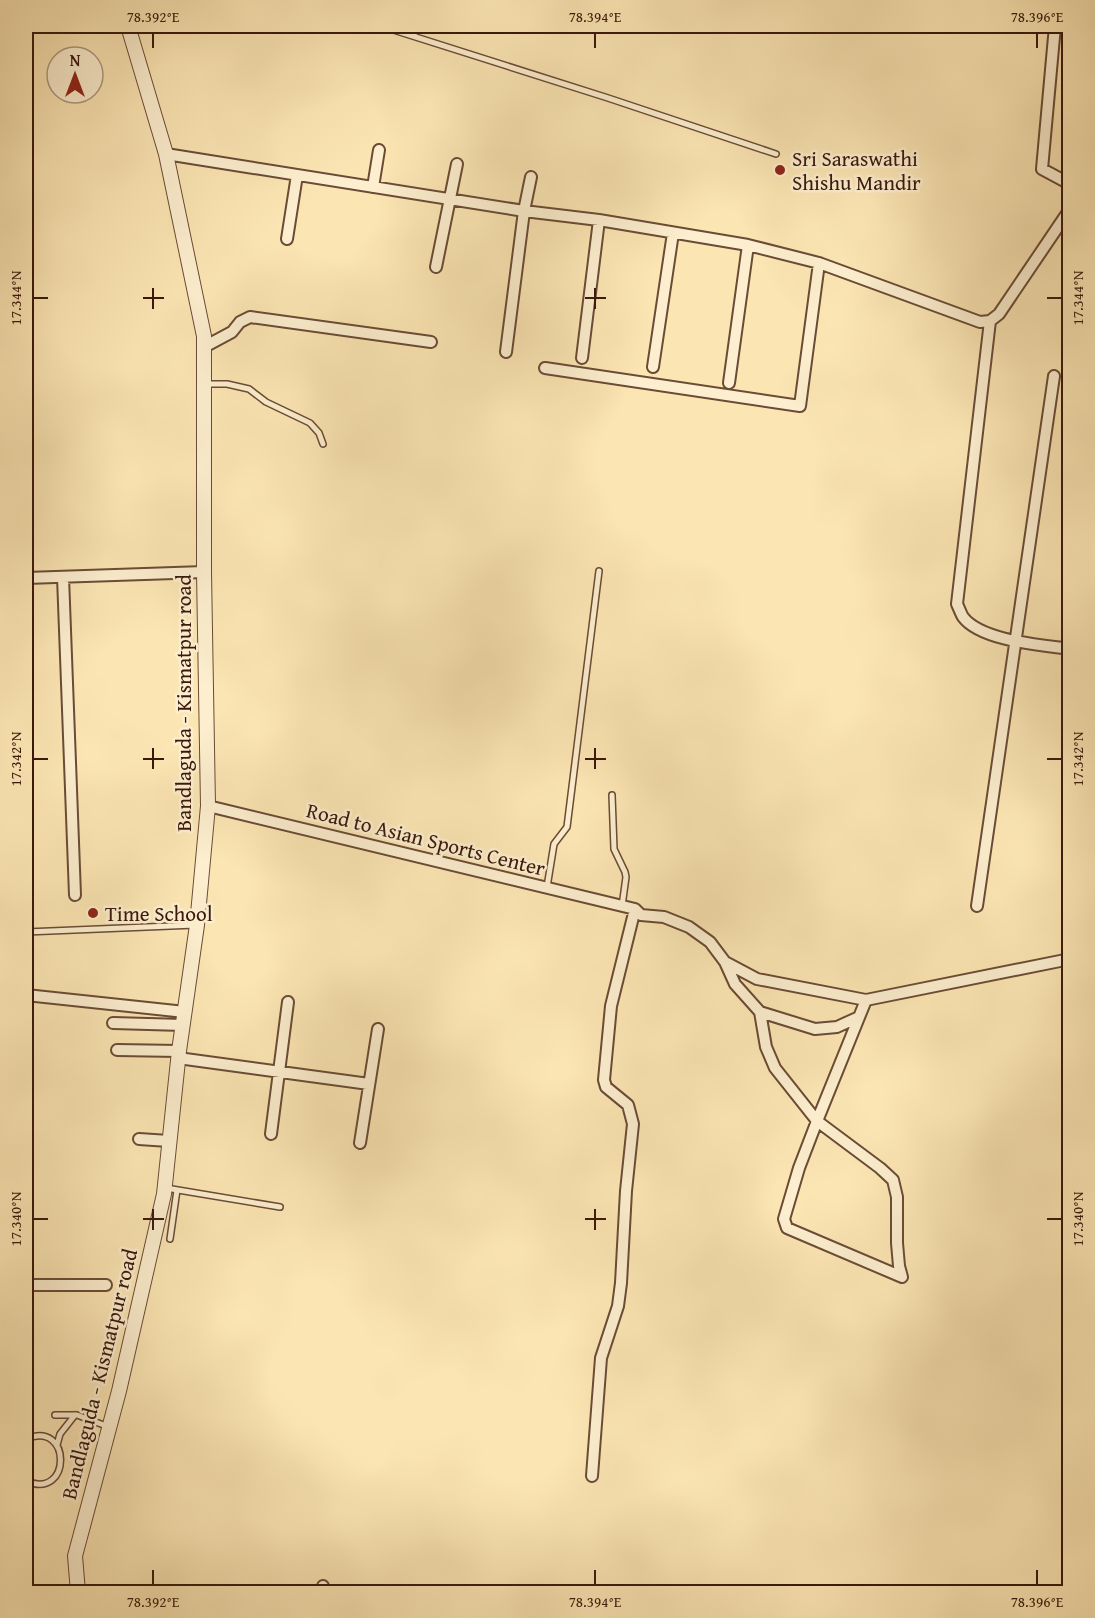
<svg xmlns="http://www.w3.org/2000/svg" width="1095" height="1618" viewBox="0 0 1095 1618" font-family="'Gentium Book Plus',serif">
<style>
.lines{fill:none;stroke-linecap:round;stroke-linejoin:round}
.service-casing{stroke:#6a4b35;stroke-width:8}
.minor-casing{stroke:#6a4b35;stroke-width:14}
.tertiary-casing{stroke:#6a4b35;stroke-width:16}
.service{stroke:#fceece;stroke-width:5}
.minor{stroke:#fceece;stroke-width:10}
.tertiary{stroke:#fceece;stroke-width:14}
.ticks{fill:none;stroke:#39180b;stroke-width:2}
.poi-dot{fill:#8f2418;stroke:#fceece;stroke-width:2}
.labels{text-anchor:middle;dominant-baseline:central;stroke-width:5;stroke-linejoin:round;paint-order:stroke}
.poi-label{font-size:21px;fill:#39180b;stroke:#fceece;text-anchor:start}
.street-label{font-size:21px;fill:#39180b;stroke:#fceece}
.neatline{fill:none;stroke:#39180b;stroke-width:2}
.ticks-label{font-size:15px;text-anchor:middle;fill:#39180b}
</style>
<rect width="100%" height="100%" fill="#fbe5b3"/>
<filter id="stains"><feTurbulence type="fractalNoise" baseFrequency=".00333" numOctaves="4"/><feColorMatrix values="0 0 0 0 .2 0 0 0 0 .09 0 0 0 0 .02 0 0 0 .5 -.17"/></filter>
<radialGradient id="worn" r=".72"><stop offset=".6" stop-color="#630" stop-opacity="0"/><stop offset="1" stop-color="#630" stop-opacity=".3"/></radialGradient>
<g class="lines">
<defs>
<path id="service" d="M381 26 608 98 776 154
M414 35 416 26
M206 384H227L249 389 266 402 310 423 319 433 323 444
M612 795 614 849 625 872 626 877 622 906
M547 887 554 844 567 827 599 571
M26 932 195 925
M166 1188 280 1207
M170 1239 177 1190
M55 1415H77L109 1427
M26 1439C72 1419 72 1501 26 1481
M57 1445 60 1434 75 1415"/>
<path id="minor" d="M1055 26 1042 169 1070 184
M166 154 524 211 599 220 748 245 819 263 980 322 990 321 999 314 1070 209
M373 187 379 150
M287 239 297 175
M436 267 457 164
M990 321 957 604C959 608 961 614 963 617 981 641 1042 645 1070 649
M204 347 232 332 240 322 250 317 431 342
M506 352 524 211 531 177
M582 358 599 220
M653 367 673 233
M545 368 800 406 819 263
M729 383 748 245
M63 577 75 895
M26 578 204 572
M208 806 635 909 641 915 664 917 689 927 710 942 725 962 757 979 866 1000 817 1121 880 1168 893 1180 897 1197V1243L899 1266 902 1277
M977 906 1054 376
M725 962 735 984 760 1012 766 1047 775 1068 817 1121 799 1168 784 1219 787 1228 902 1277
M26 995 185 1012
M866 1000 1070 959
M760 1012 815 1029 837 1027 859 1017
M113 1023 183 1025
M117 1050 179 1051
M178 1058 369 1084
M271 1134 288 1002
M139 1139 169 1141
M360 1143 378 1029
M26 1285H106
M592 1476 601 1358 618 1306 621 1283 626 1191 633 1124 628 1105 606 1087 604 1080 611 1006 635 909
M323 1586 324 1592"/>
<path id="tertiary" d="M78 1592 75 1556 119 1391 164 1194 179 1051 197 925 208 806 204 572V336L166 154 128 26"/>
</defs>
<use href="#service" class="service-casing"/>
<use href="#minor" class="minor-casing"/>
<use href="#tertiary" class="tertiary-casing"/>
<use href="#service" class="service"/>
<use href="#minor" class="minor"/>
<use href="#tertiary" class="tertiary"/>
</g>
<path class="ticks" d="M153 33V48M595 33V48M1037 33V48M153 288V309M595 288V309M33 298H48M143 298H164M585 298H606M1047 298H1062M153 748V769M595 748V769M33 759H48M143 759H164M585 759H606M1047 759H1062M153 1209V1230M595 1209V1230M33 1219H48M143 1219H164M585 1219H606M1047 1219H1062M153 1570V1585M595 1570V1585M1037 1570V1585"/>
<g class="poi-dot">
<circle cx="780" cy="170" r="6"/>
<circle cx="93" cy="913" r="6"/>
</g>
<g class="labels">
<g class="poi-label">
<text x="792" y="158">Sri Saraswathi<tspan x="792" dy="24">Shishu Mandir</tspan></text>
<text x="105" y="913">Time School</text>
</g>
<g class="street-label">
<text transform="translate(183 703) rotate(-90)">Bandlaguda - Kismatpur road</text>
<text transform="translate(426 839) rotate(14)">Road to Asian Sports Center</text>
<text transform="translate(99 1374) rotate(-76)">Bandlaguda - Kismatpur road</text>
</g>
</g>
<rect width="1095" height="1618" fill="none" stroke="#fbe5b3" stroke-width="66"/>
<g transform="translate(75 75)"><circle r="28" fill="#fceece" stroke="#ae9880" stroke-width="1.5"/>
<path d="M0-4.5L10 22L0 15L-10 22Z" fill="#8f2418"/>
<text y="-9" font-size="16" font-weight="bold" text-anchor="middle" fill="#39180b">N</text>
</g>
<rect x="33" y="33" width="1029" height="1552" class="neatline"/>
<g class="ticks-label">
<text x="153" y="22">78.392°E</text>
<text x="595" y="22">78.394°E</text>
<text x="1037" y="22">78.396°E</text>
<text transform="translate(16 298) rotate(-90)" y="5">17.344°N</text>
<text transform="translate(1078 298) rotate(-90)" y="5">17.344°N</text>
<text transform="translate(16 759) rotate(-90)" y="5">17.342°N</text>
<text transform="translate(1078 759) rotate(-90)" y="5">17.342°N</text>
<text transform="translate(16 1219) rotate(-90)" y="5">17.340°N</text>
<text transform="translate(1078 1219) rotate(-90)" y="5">17.340°N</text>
<text x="153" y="1607">78.392°E</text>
<text x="595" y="1607">78.394°E</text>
<text x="1037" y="1607">78.396°E</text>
</g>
<rect width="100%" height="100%" filter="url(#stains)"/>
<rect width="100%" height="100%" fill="url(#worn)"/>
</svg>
